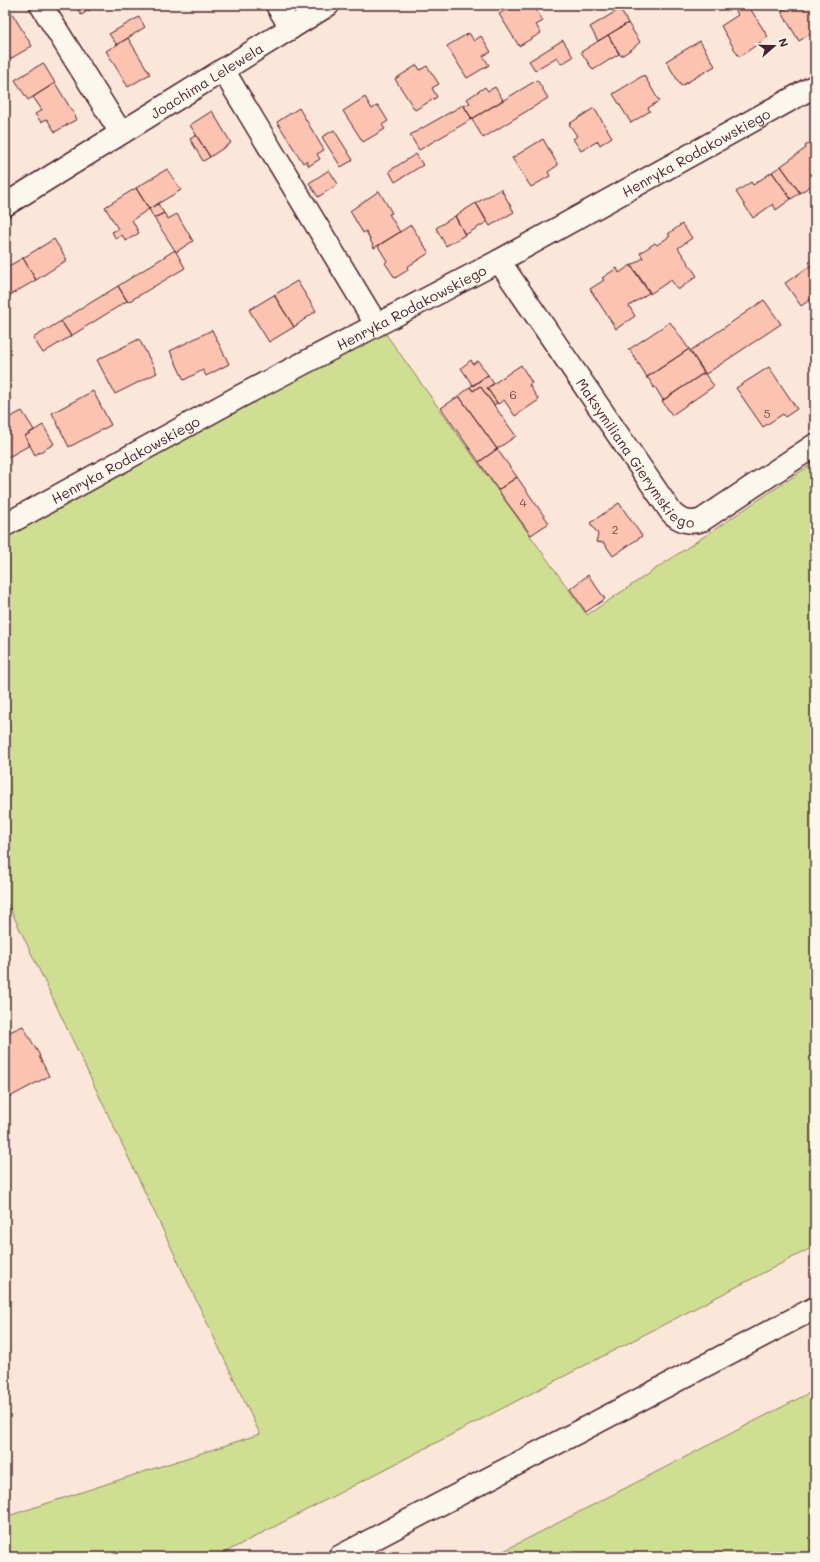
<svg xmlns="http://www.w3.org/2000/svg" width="820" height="1562" viewBox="0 0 820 1562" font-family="Mali,sans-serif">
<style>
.green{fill:#cfdf92;stroke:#8c7f5e}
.building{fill:#fbc3b0;stroke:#4a1f2b}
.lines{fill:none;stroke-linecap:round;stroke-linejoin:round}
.minor-casing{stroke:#4a1f2b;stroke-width:25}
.highway-casing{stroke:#4a1f2b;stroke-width:25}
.minor{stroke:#fbf7ec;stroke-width:22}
.highway{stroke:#fbf7ec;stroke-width:22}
.labels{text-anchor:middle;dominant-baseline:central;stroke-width:4;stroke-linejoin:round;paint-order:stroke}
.number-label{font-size:12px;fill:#76484c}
.street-label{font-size:14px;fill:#4a1f2b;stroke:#fbf7ec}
</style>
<rect width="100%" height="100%" fill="#fbe7da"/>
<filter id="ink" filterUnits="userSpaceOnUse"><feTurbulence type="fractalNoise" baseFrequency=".025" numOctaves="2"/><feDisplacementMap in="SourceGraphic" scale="8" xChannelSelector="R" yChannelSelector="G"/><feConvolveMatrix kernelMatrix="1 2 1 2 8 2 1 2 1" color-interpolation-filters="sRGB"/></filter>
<g filter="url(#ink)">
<path class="green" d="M385 333 587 615 815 462V1246L216 1557H5V1517L260 1434 5 898V532Z
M815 1390V1557H492Z"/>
<path class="building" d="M75 5H98L81 15Z
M514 5H524L525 6 533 5 543 21 536 25 541 33 519 46 499 14Z
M737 5H748L768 37 739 57 721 26 738 15 734 7Z
M791 5H815V31L799 41 781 11Z
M620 9 628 23 598 41 590 27Z
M10 10 32 46 10 59 5 51V13Z
M139 17 145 27 117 45 109 34Z
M628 23 640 42 632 49 621 56 608 35Z
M469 33 474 41 481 36 491 52 483 56 489 65 467 78 447 46Z
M608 35 619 54 593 70 581 52Z
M128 38 150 74 128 87 106 51Z
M563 40 573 57 561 64 557 57 535 70 529 61Z
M700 41 715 66 681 86 666 61Z
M43 63 55 83 28 100 15 80Z
M417 65 420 70 427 66 439 84 432 88 437 97 415 110 395 79Z
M644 75 659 101 648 108 650 111 631 123 613 94Z
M537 80 548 98 483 138 472 119Z
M55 83 77 119 55 132 47 119 41 122 35 114 42 110 33 97Z
M485 87 488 91 495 87 503 100 472 119 464 106 470 103 467 99Z
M365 97 372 109 378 105 388 121 382 125 385 129 363 142 343 111Z
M463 105 472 119 419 150 410 135Z
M299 108 324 150 317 154 320 159 309 166 306 161 303 163 277 122Z
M594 108 612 137 600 145 598 141 581 151 573 139 577 136 569 124Z
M212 111 231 143 210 157 190 125Z
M334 130 353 160 341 167 322 137Z
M196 135 210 157 203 161 190 139Z
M543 139 558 165 548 172 550 176 531 187 512 158Z
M815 140V183L800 193 781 166 806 148 805 146Z
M416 154 423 165 395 182 389 171Z
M781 166 800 193 791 199 772 172Z
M167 169 181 190 149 209 136 188Z
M329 170 338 184 318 197 309 183Z
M772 172 791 199 776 210 773 204 753 218 736 192 751 182 753 185Z
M136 188 149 209 132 220 139 233 126 241 122 235 116 239 112 232 118 229 105 207Z
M501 189 514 212 490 226 476 203Z
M379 191 392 213 389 214 400 232 374 248 366 231 363 233 350 211Z
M476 203 487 222 465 235 455 216Z
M158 204 164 213 154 218 149 209Z
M164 213 168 219 177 214 193 241 176 252 154 218Z
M455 216 465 235 446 246 436 228Z
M682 224 692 238 678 248 697 276 678 290 671 280 650 294 631 266 643 258 640 253 655 243 657 245 670 236 668 234Z
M411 225 429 253 407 267 408 270 395 278 385 263 387 261 378 246Z
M54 239 67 260 36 280 23 258Z
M175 250 185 268 128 302 118 286Z
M23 258 36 280 5 298V268Z
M815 263V298L814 297 801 306 785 283Z
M631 265 650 292 629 306 635 316 616 329 590 289 604 280 602 278 617 268 619 273Z
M297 281 316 311 294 327 274 295Z
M118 286 127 301 71 336 61 321Z
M274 295 294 327 269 342 249 310Z
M764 300 781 324 706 374 690 351Z
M61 321 71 336 43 353 33 338Z
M670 322 689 349 647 377 639 364 638 365V363L630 350H628Z
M212 330 229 364 206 376 203 370 184 380 170 351Z
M139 339 157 373 115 394 97 360Z
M689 349 704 373 663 400 655 387 653 388 654 387 648 378H646Z
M471 360 473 364 478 361 488 375 473 386 461 368Z
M521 365 532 383 529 385 539 400 515 416 504 400 498 404 487 388Z
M769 367 797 409 785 417 783 414 763 427 736 388Z
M704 373 714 386 672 415 662 401Z
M488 375 494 384 487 388 497 403 494 405 480 386 473 391 470 387Z
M480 386 516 436 497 449 459 396 470 387 473 391Z
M93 391 111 425 69 447 52 413Z
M459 396 497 449 479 462 441 408Z
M22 411 34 430 25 436 30 445 5 459V420Z
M43 425 54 444 35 455 25 436Z
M497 449 517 477 498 490 479 462Z
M517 477 549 523 531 535 498 490Z
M619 503 642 536 613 556 604 543 596 542 598 534 590 523Z
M588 575 605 599 586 612 570 589Z
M23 1026 40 1056H39L49 1076 6 1099 5 1034Z"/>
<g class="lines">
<defs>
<g id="minor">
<path d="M41 5 121 133"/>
<path d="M277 5 291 28"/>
<path d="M223 70 376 324"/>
<path id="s1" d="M5 205 328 5"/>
<path id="s2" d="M499 261 671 512C679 521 691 524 702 520L815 445"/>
<path id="s3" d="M5 525 237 398 499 261 815 86"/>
</g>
<path id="highway" d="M339 1557 815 1308"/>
</defs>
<use href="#minor" class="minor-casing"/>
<use href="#highway" class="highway-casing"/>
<use href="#minor" class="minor"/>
<use href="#highway" class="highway"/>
</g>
</g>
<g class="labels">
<g class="number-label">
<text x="513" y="394">6</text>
<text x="767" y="413">5</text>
<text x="523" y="502">4</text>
<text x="615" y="529">2</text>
</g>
<g class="street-label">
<text stroke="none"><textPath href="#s1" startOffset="237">Joachima Lelewela</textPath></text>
<text stroke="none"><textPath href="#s3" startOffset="785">Henryka Rodakowskiego</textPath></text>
<text stroke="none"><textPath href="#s3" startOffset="461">Henryka Rodakowskiego</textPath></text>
<text stroke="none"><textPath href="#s2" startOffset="237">Maksymiliana Gierymskiego</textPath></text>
<text stroke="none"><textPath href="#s3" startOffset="137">Henryka Rodakowskiego</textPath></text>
</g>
</g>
<rect width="820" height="1562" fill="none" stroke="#fbf7ec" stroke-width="20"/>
<rect x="10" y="10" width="800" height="1542" fill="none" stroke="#4a1f2b" stroke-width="1.5" filter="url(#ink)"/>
<g transform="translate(774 46) rotate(70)" stroke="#fbf7ec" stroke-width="3" paint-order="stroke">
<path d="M0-3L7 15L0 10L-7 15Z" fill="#4a1f2b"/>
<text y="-6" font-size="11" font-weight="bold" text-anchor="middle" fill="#4a1f2b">N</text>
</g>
</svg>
